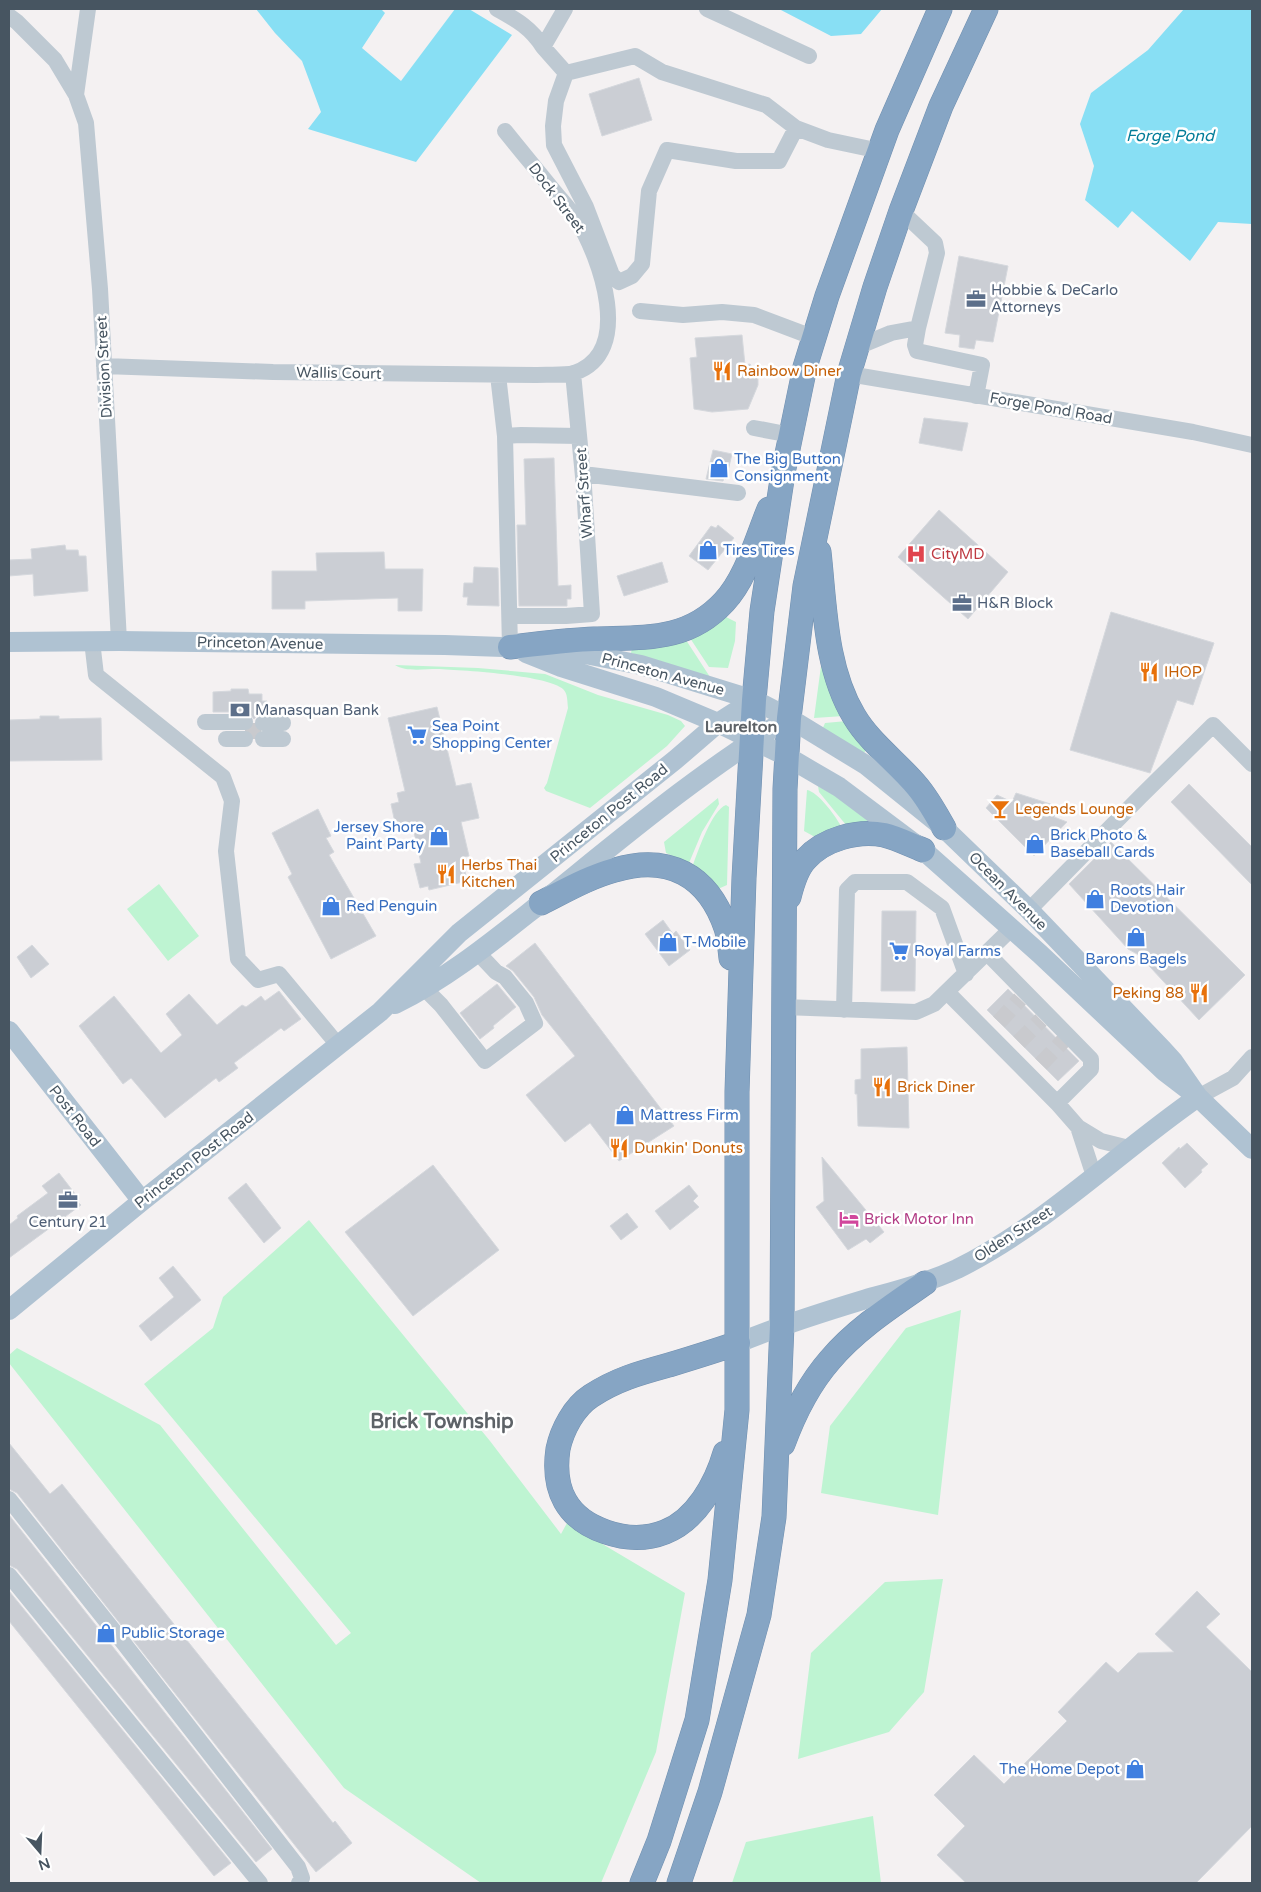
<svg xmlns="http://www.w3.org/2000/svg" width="1261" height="1892" viewBox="0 0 1261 1892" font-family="'Varela Round',sans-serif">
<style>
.green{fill:#bef4d2}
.water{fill:#88dff4}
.building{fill:#cbced4;stroke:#d5d8dd}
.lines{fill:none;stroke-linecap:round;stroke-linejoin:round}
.minor-tunnel{stroke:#c9cace;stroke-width:16;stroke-dasharray:16 8;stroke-linecap:butt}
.highway-casing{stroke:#7190b0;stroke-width:25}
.minor{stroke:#bec9d2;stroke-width:16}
.major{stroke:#afc2d2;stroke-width:20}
.highway{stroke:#86a5c4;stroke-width:24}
.labels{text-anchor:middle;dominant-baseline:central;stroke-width:5;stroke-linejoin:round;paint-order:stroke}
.street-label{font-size:15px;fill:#475561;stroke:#fff}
.service-label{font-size:15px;fill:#4e5e75;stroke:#fff;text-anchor:start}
.food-label{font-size:15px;fill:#c56008;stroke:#fff;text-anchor:start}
.shop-label{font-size:15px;fill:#366cbe;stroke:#fff;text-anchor:start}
.health-label{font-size:15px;fill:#be3a42;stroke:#fff;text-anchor:start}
.hotel-label{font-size:15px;fill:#b23c85;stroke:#fff;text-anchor:start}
.water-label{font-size:16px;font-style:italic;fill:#037d99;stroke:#fff}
.neighbourhood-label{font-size:16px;font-weight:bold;fill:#5d6267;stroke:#fff}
.district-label{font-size:20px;font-weight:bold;fill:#5d6267;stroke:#fff}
</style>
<rect width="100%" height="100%" fill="#f4f1f2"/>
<path class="green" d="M726 617 736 622 735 641 728 668 709 667 690 638 718 623Z
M686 640 710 677 631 653 632 648Z
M395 665 478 668 545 674 598 695 668 715 681 721 685 726 667 746 590 808 546 791 544 788 547 783 568 708C567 701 568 694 563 689 547 675 461 670 437 669 424 669 405 672 395 665Z
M821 666H827L844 716 814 718Z
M847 721 867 749 863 754 822 730 825 723Z
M818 786 870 816 867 824 846 825 819 792Z
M807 790C818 792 835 815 841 826L815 837 804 831Z
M718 798 719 804 702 832 689 863 666 853 664 842Z
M726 805 729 807 727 885 718 889 701 871 693 865C698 851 712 810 726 805Z
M159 884 199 936 168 961 127 909Z
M309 1220 490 1441 561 1534 567 1523 685 1593 656 1752 601 1883H481L344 1788 9 1363V1355L17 1348 160 1425 336 1645 351 1633 144 1384 213 1328 223 1297Z
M961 1310 938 1515 821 1493 830 1426 906 1328Z
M943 1579 924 1692 889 1732 798 1759 811 1653 885 1582Z
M873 1816 881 1883H732L746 1842Z"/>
<path class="water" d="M256 9H381L385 13 362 48 401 81 455 9H469L512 35 416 162 308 129 321 112 302 61 275 33Z
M779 9H882L861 34 831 36Z
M1184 9H1252V224L1218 222 1190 261 1132 211 1118 228 1085 200 1094 166 1080 124 1091 93 1148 50Z"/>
<path class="building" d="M639 78 652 120 602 136 589 94Z
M959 256 1008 266 993 342 976 340 974 349 959 347 960 335 945 333Z
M742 335 745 365 750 364 758 376V385L748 409 712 412 694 409 690 358 697 357 695 338Z
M924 418 968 423 962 451 919 443Z
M713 450 732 454 726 479 724 478 723 481 706 479Z
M554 458 558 586 571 585V599H567V606H519L517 525H526L524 459Z
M939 510 1008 572 968 619 898 557Z
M718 525 734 538 708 570 689 556 711 526 716 528Z
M65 545 66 550H78L79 556H86L88 591 34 596 33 574 9 576V560L32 559 31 549Z
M384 552 385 569H423L422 611H398V598L305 601V609H272V571H317L316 553Z
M662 562 668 582 624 596 617 576Z
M474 567 498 568 499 606 467 605 468 597H463L464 583H473Z
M1111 612 1214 643 1193 705 1177 700 1150 773 1070 750Z
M231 689H248L249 694H262V701H267V713L258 714 254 719 250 714 245 712H213V692L231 691Z
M437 707 456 786 471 783 479 818 461 822 469 856 462 857 467 881 429 890 428 886 420 888 414 864 421 863 413 828 397 832 391 804 399 802 397 793 405 791 388 718Z
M40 716H59V719L101 718 102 760 9 761V720L40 719Z
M1189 784 1252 847V885L1171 802Z
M1016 793 1060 807 1054 817 1067 822 1034 856 986 808 997 795 1012 802Z
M318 809 331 836 326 838 334 852 329 855 376 936 331 959 288 877 292 874 272 833Z
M1111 842 1245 975 1199 1020 1139 955 1128 949 1069 884Z
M882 911H916L915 991H881Z
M663 920 673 934 676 931 690 950 669 966 645 934Z
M535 943 674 1126 619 1161 590 1123 565 1142 526 1095 575 1056 542 1015 534 997 513 971 506 966Z
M32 945 49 964 31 978 17 957Z
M497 984 516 1007 493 1026 494 1028 480 1039 460 1013Z
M1008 989 1079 1061 1058 1081 987 1010Z
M279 991 301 1019 284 1031 281 1028 234 1063 238 1068 219 1082 216 1078 165 1118 131 1078 123 1084 79 1026 114 996 161 1053 182 1035 166 1014 189 994 217 1025 242 1005 246 1007 261 996 265 1001Z
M907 1047 909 1128 858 1126 857 1094H855V1080L861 1079V1049Z
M1187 1143 1208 1164 1201 1170 1202 1172 1185 1188 1162 1163 1179 1147 1180 1149Z
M822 1157 884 1232 870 1243 866 1239 848 1250 816 1207 824 1201Z
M433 1165 499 1250 413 1316 345 1232Z
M59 1173 79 1199 77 1201 81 1205 9 1258V1225L18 1218 17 1216 48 1193 42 1186Z
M246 1183 281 1228 264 1243 228 1198Z
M689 1185 698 1196 693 1201 699 1207 670 1230 655 1211Z
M627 1213 638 1227 621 1240 610 1226Z
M173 1266 201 1300 151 1341 139 1326 174 1297 159 1278Z
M9 1443 50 1494 62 1484 333 1823 335 1821 352 1843 316 1872 17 1493 9 1489Z
M9 1515 272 1849 256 1862 17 1569 9 1565Z
M9 1591 231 1863 214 1876 9 1621Z
M1197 1591 1220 1614 1206 1627 1252 1672V1826L1196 1883H966L937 1855 965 1826 934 1795 974 1755 1004 1784 1067 1721 1058 1712 1106 1662 1118 1673 1138 1653 1174 1652 1155 1634Z"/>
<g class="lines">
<path class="minor-tunnel" d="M245 731H263
M999 1022 1020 999
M1019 1042 1041 1020
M1041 1064 1063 1041"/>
<defs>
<path id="highway" d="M819 552C825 606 825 668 854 716 870 743 897 762 917 786 928 799 936 814 944 828
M510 647C538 644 566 640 594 639 644 637 687 642 724 602 746 579 757 538 769 509
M789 897C792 885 797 868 806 859 824 839 857 830 884 835 897 838 910 845 923 850
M541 903C565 891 589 877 615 870 668 854 708 875 726 928 729 937 730 948 731 958
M783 1444C794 1414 809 1384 830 1360 856 1329 892 1306 925 1283
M725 1453C716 1484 696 1520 665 1532 645 1540 626 1539 606 1532 567 1519 552 1490 558 1449 562 1430 574 1407 591 1396 617 1379 640 1373 669 1365 692 1358 715 1351 738 1343
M642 1883 659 1841 697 1720 720 1580 737 1410V1092L744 878 754 700 762 611 783 473 805 367 827 296 887 130 940 9
M679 1883 710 1792 759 1615 774 1517 782 1325 785 789 789 718 805 586 849 374 875 287 901 211 941 106 986 9"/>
</defs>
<use href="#highway" class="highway-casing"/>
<path class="minor" d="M497 9C517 20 531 28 543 47
M565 9 543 47 566 73 635 56 662 72 766 105 796 128 828 140 880 151
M707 9 809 56
M9 16 17 22 55 60 76 95 86 123 100 289 119 641
M566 73 556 101 553 126 554 145 586 207 612 275 619 282 632 276 642 264 649 191 667 150 736 161H779L796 128
M76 95 88 9
M640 311 683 315 722 312 754 315 815 338
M918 328 915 345 917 351 982 365 976 396
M857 347 891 333 918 328 937 253 935 243 901 211
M104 366 273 372 536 375C547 374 563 376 574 373 635 353 600 257 577 220 570 209 561 200 553 190 537 170 521 151 505 131
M849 374 1193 432 1252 445
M498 375 505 436 521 435 579 436
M754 428 791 435
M505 436 510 647
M583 474 738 493
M510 616H566L592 614 584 487 573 373
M92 641 96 675 223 777 232 801 226 851 238 959 258 980 279 974 338 1045
M205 722H245
M263 723H283
M226 739H245
M263 739H283
M1029 910 1140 797 1213 725 1252 764
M987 953 1091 1059V1069L1057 1103 1078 1127 1101 1141 1129 1148
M425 989 441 1005 485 1061 535 1023 526 1003 505 977 496 972 478 953
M947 992 1057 1103
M784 1007 916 1012 934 1004 1011 929
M844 1010 847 890 855 882H907L942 908 966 974
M1198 1097 1233 1078 1252 1057
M1078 1127 1094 1176
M9 1499 122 1641 298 1867 302 1878 299 1883
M9 1575 260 1883"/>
<path class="major" d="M9 642 119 641 445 645 560 649 641 665 754 700 789 718 866 765 944 828 1029 910 1163 1050 1173 1061 1198 1097
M526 653 561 667 656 697 718 723 786 756 839 787 923 850 1040 954 1164 1071 1198 1097 1252 1149
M395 1004C452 976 500 935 550 896 628 833 703 770 789 718
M9 1031 142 1201
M9 1310 142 1201 380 1012 459 933 675 760 718 723 754 700
M738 1343C779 1326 820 1313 863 1300 895 1291 927 1283 957 1269 1046 1225 1117 1153 1198 1097"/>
<use href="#highway" class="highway"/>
</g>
<defs>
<symbol id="office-bare" viewBox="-9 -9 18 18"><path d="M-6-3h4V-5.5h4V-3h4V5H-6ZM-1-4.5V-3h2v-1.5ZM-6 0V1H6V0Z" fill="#5c6f8a" stroke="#fff" stroke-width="2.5" paint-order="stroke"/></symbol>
<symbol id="restaurant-bare" viewBox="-9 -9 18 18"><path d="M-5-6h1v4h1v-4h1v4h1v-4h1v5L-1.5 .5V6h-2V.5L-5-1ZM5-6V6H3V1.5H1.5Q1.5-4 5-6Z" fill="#e8710a" stroke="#fff" stroke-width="2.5" paint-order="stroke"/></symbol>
<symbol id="shop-bare" viewBox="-9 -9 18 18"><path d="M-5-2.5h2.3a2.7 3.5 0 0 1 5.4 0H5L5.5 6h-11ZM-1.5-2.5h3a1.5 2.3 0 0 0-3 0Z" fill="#3f7fe0" stroke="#fff" stroke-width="2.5" paint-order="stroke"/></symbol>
<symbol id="hospital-bare" viewBox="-9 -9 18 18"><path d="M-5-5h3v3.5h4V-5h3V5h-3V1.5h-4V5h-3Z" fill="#e0444e" stroke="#fff" stroke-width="2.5" paint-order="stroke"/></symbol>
<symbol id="bank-bare" viewBox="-9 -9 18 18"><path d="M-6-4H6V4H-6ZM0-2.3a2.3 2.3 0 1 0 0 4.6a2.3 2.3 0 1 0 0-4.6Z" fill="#5c6f8a" stroke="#fff" stroke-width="2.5" paint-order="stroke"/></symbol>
<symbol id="supermarket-bare" viewBox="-9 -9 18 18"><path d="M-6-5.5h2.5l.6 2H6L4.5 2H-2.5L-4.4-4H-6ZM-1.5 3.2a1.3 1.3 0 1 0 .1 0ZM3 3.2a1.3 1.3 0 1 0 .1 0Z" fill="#3f7fe0" stroke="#fff" stroke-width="2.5" paint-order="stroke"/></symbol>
<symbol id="bar-bare" viewBox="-9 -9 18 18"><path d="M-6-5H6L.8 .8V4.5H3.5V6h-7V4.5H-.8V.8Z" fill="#e8710a" stroke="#fff" stroke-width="2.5" paint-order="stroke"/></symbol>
<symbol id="hotel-bare" viewBox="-9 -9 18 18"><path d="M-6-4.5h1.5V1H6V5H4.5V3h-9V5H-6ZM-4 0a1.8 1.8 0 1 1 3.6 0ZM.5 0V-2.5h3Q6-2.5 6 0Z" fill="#d1479c" stroke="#fff" stroke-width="2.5" paint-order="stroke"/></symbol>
</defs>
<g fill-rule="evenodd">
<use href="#office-bare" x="962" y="285" width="28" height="28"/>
<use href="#restaurant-bare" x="708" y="357" width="28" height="28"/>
<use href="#shop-bare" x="705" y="454" width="28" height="28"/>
<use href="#shop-bare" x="694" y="536" width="28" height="28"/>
<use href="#hospital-bare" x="902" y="540" width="28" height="28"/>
<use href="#office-bare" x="948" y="589" width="28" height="28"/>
<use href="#restaurant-bare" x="1135" y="658" width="28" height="28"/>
<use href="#bank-bare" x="226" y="696" width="28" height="28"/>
<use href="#supermarket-bare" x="403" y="721" width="28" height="28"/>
<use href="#bar-bare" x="986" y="795" width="28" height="28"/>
<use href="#shop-bare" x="425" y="822" width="28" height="28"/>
<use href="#shop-bare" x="1021" y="830" width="28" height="28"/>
<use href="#restaurant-bare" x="432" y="860" width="28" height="28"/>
<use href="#shop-bare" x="1081" y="885" width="28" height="28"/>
<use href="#shop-bare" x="317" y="892" width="28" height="28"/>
<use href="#shop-bare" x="1122" y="923" width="28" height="28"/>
<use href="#shop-bare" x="654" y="928" width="28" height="28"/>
<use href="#supermarket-bare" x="885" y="937" width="28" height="28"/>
<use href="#restaurant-bare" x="1185" y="979" width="28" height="28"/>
<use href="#restaurant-bare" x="868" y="1073" width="28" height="28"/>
<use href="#shop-bare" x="611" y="1101" width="28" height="28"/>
<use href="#restaurant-bare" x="605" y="1134" width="28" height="28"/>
<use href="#office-bare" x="54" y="1186" width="28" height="28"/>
<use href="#hotel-bare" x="835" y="1205" width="28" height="28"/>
<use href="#shop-bare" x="92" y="1619" width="28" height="28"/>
<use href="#shop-bare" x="1121" y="1755" width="28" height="28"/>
</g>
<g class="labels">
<g class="street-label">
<text transform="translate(557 198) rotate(53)">Dock Street</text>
<text transform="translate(104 367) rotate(-93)">Division Street</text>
<text transform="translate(339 373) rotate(1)">Wallis Court</text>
<text transform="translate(1051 408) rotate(10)">Forge Pond Road</text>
<text transform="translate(584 493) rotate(-94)">Wharf Street</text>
<text transform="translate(260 643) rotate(1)">Princeton Avenue</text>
<text transform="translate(663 674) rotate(15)">Princeton Avenue</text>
<text transform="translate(609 813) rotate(-39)">Princeton Post Road</text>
<text transform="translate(1008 891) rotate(45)">Ocean Avenue</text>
<text transform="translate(75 1116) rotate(52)">Post Road</text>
<text transform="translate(194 1160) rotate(-38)">Princeton Post Road</text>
<text transform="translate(1013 1234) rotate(-33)">Olden Street</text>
</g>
<g class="service-label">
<text x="991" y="290">Hobbie &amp; DeCarlo<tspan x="991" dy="17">Attorneys</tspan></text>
<text x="977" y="603">H&amp;R Block</text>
<text x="255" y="710">Manasquan Bank</text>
<text x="68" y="1222" text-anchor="middle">Century 21</text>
</g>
<g class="food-label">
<text x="737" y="371">Rainbow Diner</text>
<text x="1164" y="672">IHOP</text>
<text x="1015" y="809">Legends Lounge</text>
<text x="461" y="865">Herbs Thai<tspan x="461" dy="17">Kitchen</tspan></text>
<text x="1184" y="993" text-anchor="end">Peking 88</text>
<text x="897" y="1087">Brick Diner</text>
<text x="634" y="1148">Dunkin' Donuts</text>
</g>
<g class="shop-label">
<text x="734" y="459">The Big Button<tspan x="734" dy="17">Consignment</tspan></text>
<text x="723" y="550">Tires Tires</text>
<text x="432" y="726">Sea Point<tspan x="432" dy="17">Shopping Center</tspan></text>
<text x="424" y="827" text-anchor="end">Jersey Shore<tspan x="424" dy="17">Paint Party</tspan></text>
<text x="1050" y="835">Brick Photo &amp;<tspan x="1050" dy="17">Baseball Cards</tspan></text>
<text x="1110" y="890">Roots Hair<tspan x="1110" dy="17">Devotion</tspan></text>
<text x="346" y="906">Red Penguin</text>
<text x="683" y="942">T-Mobile</text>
<text x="914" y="951">Royal Farms</text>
<text x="1136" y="959" text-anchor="middle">Barons Bagels</text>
<text x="640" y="1115">Mattress Firm</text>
<text x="121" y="1633">Public Storage</text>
<text x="1120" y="1769" text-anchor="end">The Home Depot</text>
</g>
<g class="health-label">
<text x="931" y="554">CityMD</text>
</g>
<g class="hotel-label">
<text x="864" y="1219">Brick Motor Inn</text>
</g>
<g class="water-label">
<text x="1170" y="136">Forge Pond</text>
</g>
<g class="neighbourhood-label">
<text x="741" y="727">Laurelton</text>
</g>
<g class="district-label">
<text x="442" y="1422">Brick Township</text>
</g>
</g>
<rect width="1261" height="1892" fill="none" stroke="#475561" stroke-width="20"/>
<g transform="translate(40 1852) rotate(161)" stroke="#ffffff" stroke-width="4" paint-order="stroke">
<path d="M0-4L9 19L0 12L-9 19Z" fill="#475561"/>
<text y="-8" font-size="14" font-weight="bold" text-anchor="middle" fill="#475561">N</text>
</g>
</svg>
